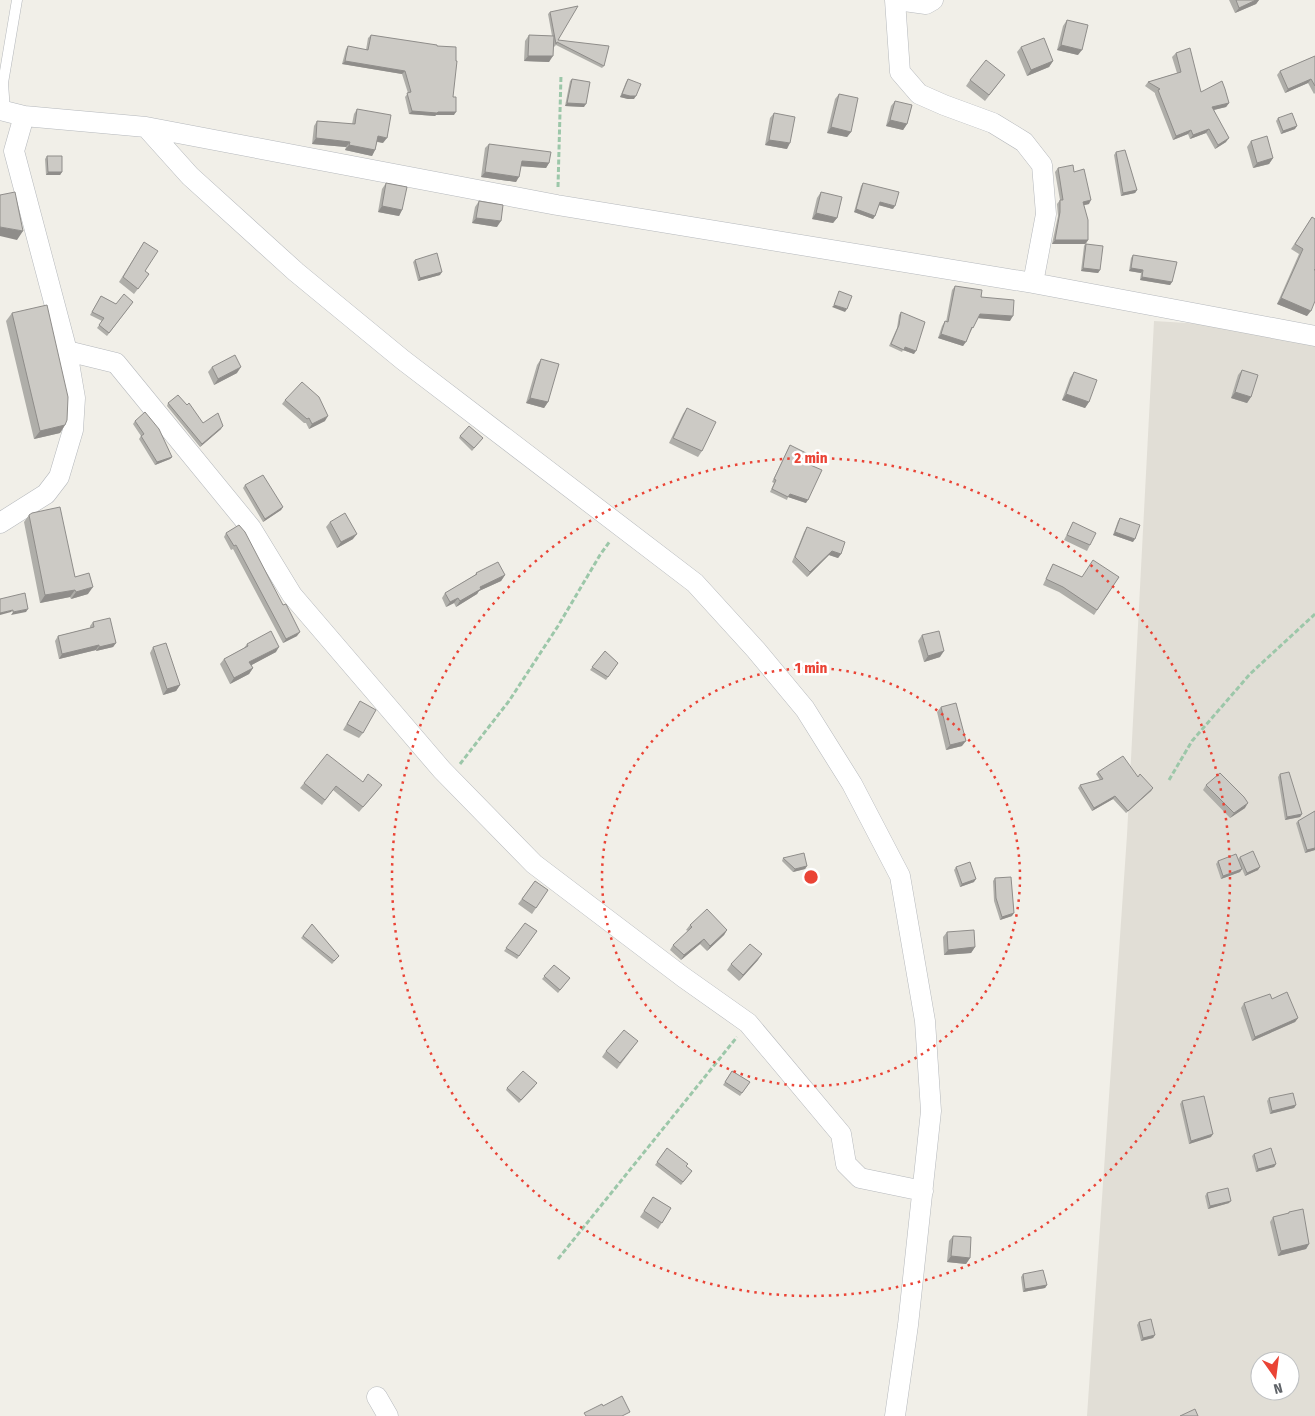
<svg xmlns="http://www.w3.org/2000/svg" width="1315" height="1416" viewBox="0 0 1315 1416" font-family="'Fira Sans Condensed',sans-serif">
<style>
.education{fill:#e1ded6;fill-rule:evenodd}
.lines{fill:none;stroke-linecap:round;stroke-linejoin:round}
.lane-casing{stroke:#b5b8bc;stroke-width:11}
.street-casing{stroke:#b5b8bc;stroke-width:21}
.path{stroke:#9cc7a9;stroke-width:3;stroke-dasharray:5 2.5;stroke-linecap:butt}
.lane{stroke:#fff;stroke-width:10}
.street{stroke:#fff;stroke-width:20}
.wall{fill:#afaea9}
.shaded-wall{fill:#8f8d8a}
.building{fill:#cccac5;stroke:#8f8d8a}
.ring{fill:none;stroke:#ea4335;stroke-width:2.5;stroke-dasharray:2.5 5}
.centre{fill:#ea4335;stroke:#fff;stroke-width:2.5}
.ring-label{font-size:15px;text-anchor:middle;font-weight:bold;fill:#ea4335;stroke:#fff;stroke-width:5;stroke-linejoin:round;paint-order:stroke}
</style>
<rect width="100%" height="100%" fill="#f1efe8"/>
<path class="education" d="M1154 321 1315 331V1416H1087L1127 835ZM1260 1361H1290V1391H1260Z"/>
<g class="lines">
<defs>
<path id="lane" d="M3 111H5L3 83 17 0"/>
<path id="street" d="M895 0 900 72 919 94 944 105 993 123 1024 142 1042 165 1046 214 1033 283
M897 0 926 4 933 0
M0 110 24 116 146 127 557 205 1033 283 1315 336
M24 116 14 151 67 351 116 363 251 528 292 595 442 770 534 864 683 977 748 1023 841 1134 846 1164 860 1178 923 1191
M146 127 190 176 296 272 403 360 695 583 756 650 805 709 852 784 900 876 925 1021 931 1111 908 1325 895 1416
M0 523 46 494 59 477 73 430 75 398 67 351
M377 1397 388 1416"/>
</defs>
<use href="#lane" class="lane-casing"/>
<use href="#street" class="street-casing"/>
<path class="path" d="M558 187 561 75
M460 764 509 701 558 626 600 555 610 541
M1169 780 1192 741 1250 674 1315 614
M558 1259 737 1037"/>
<use href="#lane" class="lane"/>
<use href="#street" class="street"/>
</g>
<path class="wall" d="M1229 0H1259L1256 4 1235 13Z
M550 12 558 40 604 66 602 68 556 45 554 47V45L549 62 524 61 525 41 529 35 552 36 548 14Z
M1067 20 1078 55 1057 50 1063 26Z
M371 35 437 46 453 97 454 115H436L435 116 409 114 405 97 408 93 402 74 342 64 346 49 348 46 366 50 368 38Z
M1021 47 1053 61 1049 67 1027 76 1017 52Z
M1176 53 1201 92 1229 103 1226 107 1214 110 1226 142 1215 149 1206 133 1190 139 1188 134 1173 140 1155 94V93L1145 86 1148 82 1177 73 1172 57Z
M1315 56V93L1314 94 1308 83 1285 93 1277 75 1280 71Z
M1005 75 985 101 966 86 970 80Z
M572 79 584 107 565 106 570 81Z
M628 79 634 99H628L620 97 626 82Z
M839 94 851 132 847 137 827 133 835 99Z
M895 101 907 124 903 130 886 126 891 106Z
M357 109 383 143 377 142 375 150 372 156 345 150 346 147 312 144 314 126 317 121 352 124 354 114Z
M774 113 787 149 765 145 770 118Z
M1278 118 1295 129 1281 134 1276 121Z
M1251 141 1273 158 1269 164 1253 168 1247 147Z
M489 144 549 163 546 168 521 166 516 182 481 177 485 148Z
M1116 152 1137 190 1135 193 1121 196 1114 155Z
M47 156 62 172 60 175H46L45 159Z
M1058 168 1074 172 1089 204 1084 205 1088 240 1086 244 1100 270 1098 273 1081 271 1084 246 1085 244H1052L1058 216 1057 204 1060 200 1055 172Z
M386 183 402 210 399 216 378 212 382 189Z
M863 183 893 209 879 205 875 216 873 219 854 212 861 186Z
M821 192 837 218 833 223 812 219 817 198Z
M479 201 497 227 472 223 475 207Z
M1312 217 1314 270 1307 316 1277 304 1299 254 1291 249Z
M144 242 145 271 149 274 134 294 119 282Z
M1133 255 1172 282 1170 285 1140 280 1141 273 1129 271 1131 258Z
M415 260 440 275 418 281 413 262Z
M955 286 981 297 1010 321 978 318 963 346 938 338 942 326 945 321 946 322 952 290Z
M101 296 116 304 133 302 107 336 97 328 102 321 90 315Z
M901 312 914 354 903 350 902 352 889 346 897 328 899 315Z
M12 313 65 425 60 433 34 439 6 321Z
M541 359 548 402 544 408 526 403 537 365Z
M212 367 237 373 214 385 208 372Z
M1242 370 1251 397 1247 403 1231 398 1238 375Z
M1074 372 1089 402 1085 408 1062 400 1070 378Z
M285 400 325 421 309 429 306 423H304L282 404Z
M168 403 203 423 221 429 200 447 167 406Z
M687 408 702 451 698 457 669 443 683 414Z
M135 421 172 457 170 459 155 465 139 439 141 436 133 424Z
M460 436 483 438 472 451 459 438Z
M790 445 808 464 806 503 788 497 787 500 770 492 774 483 772 482Z
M245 485 283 507 281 510 263 522 243 488Z
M29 515 75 577 88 594 71 599 70 597 40 603 24 522Z
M1120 518 1133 542 1113 535 1118 521Z
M330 522 353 539 337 548 326 527Z
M1073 522 1090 545 1087 551 1064 540Z
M807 527 841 554 838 558 829 555 807 577 792 562 804 532Z
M226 533 283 605 297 636 283 643 233 549 231 550 224 537Z
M1053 564 1082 577H1119L1094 615 1059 592 1043 585 1050 570Z
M476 573 505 575 501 581 479 591 477 594 456 607 454 603 446 607 442 598 445 593 475 575Z
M93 622 116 643 113 647 96 651V650L59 659 55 641 58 636 90 628V626Z
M922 635 940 657 924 662 918 641Z
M247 644 276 652 251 665 253 668 249 674 230 684 220 664 224 659 244 648Z
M153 647 180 685 176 691 163 695 150 653Z
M605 651 618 663 606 680 590 670Z
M360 701 363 733 359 738 343 730Z
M941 707 962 746 946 750 937 712Z
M1098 772 1138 777 1153 788 1151 791 1126 813 1113 799 1092 811 1078 788 1080 785 1100 780 1096 774Z
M1280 774 1302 814 1300 817 1285 820 1278 777Z
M363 782 378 790 359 812 333 790 322 805 300 788 304 783Z
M1206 785 1245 808 1230 818 1203 790Z
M1315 811V850L1305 853 1296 823 1298 821Z
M1240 857 1258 870 1245 876 1238 859Z
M783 858 807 866 805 869 793 872 782 861Z
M1218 861 1242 869 1240 872 1221 879 1216 864Z
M956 867 974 882 960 887 954 870Z
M995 878 1012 916 1000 920 994 901 993 881Z
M535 881 548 890 532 914 518 904Z
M525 923 537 931 517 959 504 951Z
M312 924 339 956 332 964 301 938Z
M690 925 727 930 724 935 707 951 700 944 681 960 670 950 673 945 688 931 686 930Z
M947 932 975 947 971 953 944 955 943 937Z
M758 960 739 981 727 970 731 964Z
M554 965 570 978 558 993 542 979Z
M1272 999 1298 1018 1295 1022 1252 1041 1241 1008 1244 1003Z
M638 1041 617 1069 602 1057 606 1051Z
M732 1071 750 1082 740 1096 723 1085Z
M535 1086 519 1103 506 1090 507 1088Z
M1269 1098 1296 1105 1294 1108 1270 1114 1267 1101Z
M1182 1101 1211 1137 1189 1144 1180 1104Z
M667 1148 686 1166 692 1171 681 1185 655 1165Z
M1254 1154 1276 1164 1274 1167 1256 1172 1252 1156Z
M1207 1193 1229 1203 1208 1209 1205 1196Z
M653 1197 671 1208 658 1229 640 1217Z
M1289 1212 1309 1244 1306 1249 1278 1256 1270 1222 1273 1217 1287 1214Z
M953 1236 970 1258 966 1264 947 1262 949 1241Z
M1023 1274 1047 1285 1045 1288 1023 1292 1021 1277Z
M1139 1322 1155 1335 1153 1338 1141 1341 1137 1325Z"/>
<path class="shaded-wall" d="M1256 0H1259L1256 4 1235 13 1239 8Z
M1061 45 1082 50 1078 55 1057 50Z
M528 56H553L549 62 524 61Z
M345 61 405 71 402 74 342 64Z
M1053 61 1049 67 1027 76 1031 70Z
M1311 79 1308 83 1285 93 1288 89Z
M622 94 636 96 634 99H628L620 97Z
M567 103 586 104 584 107 565 106Z
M1229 103 1226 107 1209 111 1212 107Z
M412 111 438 112H456L454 115H436L435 116 409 114Z
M890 120 907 124 903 130 886 126Z
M1297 126 1295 129 1281 134 1283 131Z
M831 127 851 132 847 137 827 133Z
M1209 129 1206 133 1190 139 1193 135Z
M1191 130 1188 134 1173 140 1176 136Z
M378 136 387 138 383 143 375 141Z
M316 138 350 142 346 147 312 144Z
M1229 138 1226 142 1215 149 1218 145Z
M769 140 790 143 787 149 765 145Z
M349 145 375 150 372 156 345 150Z
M1273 158 1269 164 1253 168 1257 163Z
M522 161 549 163 546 168 518 166Z
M48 172H62L60 175H46Z
M485 172 519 177 516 182 481 177Z
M1137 190 1135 193 1121 196 1123 193Z
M1091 200 1089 204 1080 206 1083 202Z
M880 202 895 206 893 209 878 205Z
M382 206 402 210 399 216 378 212Z
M856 209 875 216 873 219 854 212Z
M816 213 837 218 833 223 812 219Z
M476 218 501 221 497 227 472 223Z
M0 227 23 231 17 240 0 236Z
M1055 240H1088L1085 244H1052Z
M1083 268 1100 270 1098 273 1081 271Z
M1131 268 1143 270 1141 273 1129 271Z
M442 272 440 275 418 281 420 278Z
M1142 277 1172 282 1170 285 1140 280Z
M1281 298 1311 311 1307 316 1277 304Z
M834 305 847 309 845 312 832 307Z
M980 314 1013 316 1010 321 977 318Z
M941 334 966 342 963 346 938 338Z
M905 347 916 351 914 354 903 350Z
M241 367 237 373 214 385 218 379Z
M1235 392 1251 397 1247 403 1231 398Z
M1066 394 1089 402 1085 408 1062 400Z
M530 398 548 402 544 408 526 403Z
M328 416 325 421 309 429 312 424Z
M65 425 60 433 34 439 40 431Z
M223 426 221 429 200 447 202 444Z
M172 457 170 459 155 465 157 462Z
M790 494 808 500 806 503 788 497Z
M283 507 281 510 263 522 265 519Z
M1115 532 1135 539 1133 542 1113 535Z
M357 534 353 539 337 548 341 542Z
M832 551 841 554 838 558 829 555 807 577 810 572Z
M505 575 501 581 479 591 477 594 456 607 460 601 480 587Z
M93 587 88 594 71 599 76 592Z
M75 590 70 597 40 603 45 595Z
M458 598 454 603 446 607 450 602Z
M28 609 26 612 11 615 13 612Z
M13 610 11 612 0 615V613Z
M300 632 297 636 283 643 286 639Z
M116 643 113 647 96 651 99 647Z
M99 645 96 650 59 659 62 654Z
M279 647 276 652 246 668 249 662Z
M944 651 940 657 924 662 928 656Z
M253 668 249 674 230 684 234 678Z
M180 685 176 691 163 695 167 689Z
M966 741 962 746 946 750 950 745Z
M1153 788 1151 791 1126 813 1128 811Z
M1115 796 1113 799 1092 811 1094 808Z
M1248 803 1245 808 1230 818 1234 813Z
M1302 814 1300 817 1285 820 1287 817Z
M1315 848V850L1305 853 1307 850Z
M807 866 805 869 793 872 795 869Z
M1260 867 1258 870 1245 876 1247 873Z
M1242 869 1240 872 1221 879 1223 876Z
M976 879 974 882 960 887 962 884Z
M1014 913 1012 916 1000 920 1002 917Z
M727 930 724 935 707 951 710 946Z
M704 939 700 944 681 960 684 955Z
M975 947 971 953 944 955 948 950Z
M762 954 758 960 739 981 743 975Z
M1298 1018 1295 1022 1252 1041 1255 1037Z
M1296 1105 1294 1108 1270 1114 1272 1111Z
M1213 1134 1211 1137 1189 1144 1191 1141Z
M1276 1164 1274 1167 1256 1172 1258 1169Z
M1231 1201 1229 1203 1208 1209 1210 1206Z
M1309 1244 1306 1249 1278 1256 1281 1251Z
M951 1256 970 1258 966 1264 947 1262Z
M1047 1285 1045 1288 1023 1292 1025 1289Z
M1155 1335 1153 1338 1141 1341 1143 1338Z"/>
<path class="building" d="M1236 0H1256L1239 8Z
M578 6 558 40 609 46 604 66 557 42 556 44 550 12Z
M1067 20 1088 25 1082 50 1061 45Z
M371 35 437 45V46L456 47V61H457L453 97H456V112H438L437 113 412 111 407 93 411 92 405 71 345 61 348 46 368 50Z
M529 35 554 36 553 56H528Z
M1044 38 1053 61 1031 70 1021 47Z
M1190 48 1201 92 1222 81 1225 89 1229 103 1212 107 1229 138 1218 145 1209 129 1193 135 1191 130 1176 136 1158 90 1160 89 1148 82 1181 72 1176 53Z
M1315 56V86L1311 79 1288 89 1280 71Z
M986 60 1005 75 989 95 970 80Z
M572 79 590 82 586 104 567 103Z
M628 79 641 84 636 96H630L622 94Z
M839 94 858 98 851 132 831 127Z
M895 101 912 105 907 124 890 120Z
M357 109 391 115 387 138 378 136 375 150 349 145 350 142 316 138 317 121 355 124Z
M774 113 795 117 790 143 769 140Z
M1292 113 1297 126 1283 131 1278 118Z
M1267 136 1273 158 1257 163 1251 141Z
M489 144 551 152 549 163 522 161 519 177 485 172Z
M1125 150 1137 190 1123 193 1116 152Z
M47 156H62V172H48Z
M1073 165 1074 172 1084 169 1091 200 1083 202 1088 220V240H1055L1060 212V200H1063L1058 168Z
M386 183 407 187 402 210 382 206Z
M863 183 899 192 895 206 880 202 875 216 856 209Z
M15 192 23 231 0 227V195Z
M821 192 842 197 837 218 816 213Z
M479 201 503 205 501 221 476 218Z
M1312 217 1315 219V269L1314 270H1315V301L1311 311 1281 298 1303 249 1295 244Z
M144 242 158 251 145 271 149 274 138 289 123 277Z
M1086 244 1103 246 1100 270 1083 268Z
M437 253 442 272 420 278 415 260Z
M1133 255 1177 262 1172 282 1142 277 1143 270 1131 268Z
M955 286 982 290 981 297 1014 300 1013 316 980 314 973 328 972 327 966 342 941 334 945 321 948 322Z
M839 291 852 296 847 309 834 305Z
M124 294 133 302 109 333 99 325 104 318 92 312 101 296 116 304Z
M47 305 68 397 67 420 65 425 40 431 12 313Z
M901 312 925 322 916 351 905 347 904 350 891 344 899 325Z
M235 355 241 367 218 379 212 367Z
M541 359 559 364 548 402 530 398Z
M1242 370 1258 375 1251 397 1235 392Z
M1074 372 1097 380 1089 402 1066 394Z
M302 382 319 397 328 416 312 424 309 418 307 419 285 400Z
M178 395 187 405 189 403 203 423 218 413 223 426 202 444 168 403Z
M687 408 716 422 702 451 673 438Z
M145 412 159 429 172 457 157 462 141 436 144 434 135 421Z
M469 426 483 438 474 448 460 436Z
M790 445 812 456 808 464 822 470 808 500 790 494 788 497 772 489 776 480 774 479Z
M263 475 283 507 265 519 245 485Z
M60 507 75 577 89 573 93 587 76 592 75 590 45 595 29 515 32 513Z
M345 513 357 534 341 542 330 522Z
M1120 518 1140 525 1135 539 1115 532Z
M1073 522 1096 533 1090 545 1067 535Z
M239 525 245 532 283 605 286 604 300 632 286 639 236 545 234 546 226 533Z
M807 527 845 542 841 554 832 551 810 572 795 557Z
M1093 560 1119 577 1097 610 1063 587 1046 579 1053 564 1082 577Z
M498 562 505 575 480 587 481 589 460 601 458 598 450 602 445 593 477 574 476 573Z
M25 593 28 609 13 612V610L0 613V599Z
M110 618 116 643 99 647V645L62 654 58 636 94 627 93 622Z
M271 631 279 647 249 662 253 668 234 678 224 659 248 646 247 644Z
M939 631 944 651 928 656 922 635Z
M166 643 180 685 167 689 153 647Z
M605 651 618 663 608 677 592 667Z
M360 701 376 710 363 733 347 724Z
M956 703 966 741 950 745 941 707Z
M327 754 363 782 368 774 382 785 363 807 336 786 325 800 304 783Z
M1123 756 1138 777 1140 774 1153 788 1128 811 1115 796 1094 808 1080 785 1103 779 1098 772Z
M1289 772 1302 814 1287 817 1280 774Z
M1220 773 1244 797 1248 803 1234 813 1206 785Z
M1315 811V848L1307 850 1298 821Z
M1253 851 1260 867 1247 873 1240 857Z
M804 853 807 866 795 869 783 858Z
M1236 854 1242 869 1223 876 1218 861Z
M970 862 976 879 962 884 956 867Z
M1011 877 1014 913 1002 917 996 898 995 878Z
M535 881 548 890 536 908 522 899Z
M707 909 727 930 710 946 704 939 684 955 673 945 692 927 690 925Z
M525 923 537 931 519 956 506 948Z
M312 924 339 956 334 961 303 936Z
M974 930 975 947 948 950 947 932Z
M750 944 762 954 743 975 731 964Z
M554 965 570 978 560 990 544 976Z
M1287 992 1298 1018 1255 1037 1244 1003 1270 994 1272 999Z
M624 1030 638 1041 620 1063 606 1051Z
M523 1071 537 1083 521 1100 507 1088Z
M732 1071 750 1082 742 1093 725 1082Z
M1293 1093 1296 1105 1272 1111 1269 1098Z
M1204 1096 1213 1134 1191 1141 1182 1101Z
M667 1148 688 1164 686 1166 692 1171 683 1182 657 1162Z
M1271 1148 1276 1164 1258 1169 1254 1154Z
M1228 1188 1231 1201 1210 1206 1207 1193Z
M653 1197 671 1208 662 1223 644 1211Z
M1303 1209 1309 1244 1281 1251 1273 1217 1289 1213V1212Z
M953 1236 971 1237 970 1258 951 1256Z
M1043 1270 1047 1285 1025 1289 1023 1274Z
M1151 1319 1155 1335 1143 1338 1139 1322Z
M622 1396 630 1412 622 1416H586L584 1413 602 1404 603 1406Z
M1195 1409 1198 1416H1180Z"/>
<g class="ring">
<circle cx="811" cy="877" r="209"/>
<circle cx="811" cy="877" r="419"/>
</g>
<circle cx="811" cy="877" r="8" class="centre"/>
<g class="ring-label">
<text x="811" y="463">2 min</text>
<text x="811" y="673">1 min</text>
</g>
<g transform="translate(1275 1376) rotate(166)"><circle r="24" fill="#ffffff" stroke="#bfc1c3"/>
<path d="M0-4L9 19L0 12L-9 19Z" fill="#ea4335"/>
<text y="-8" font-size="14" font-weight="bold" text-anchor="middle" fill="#5f6368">N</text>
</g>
</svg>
